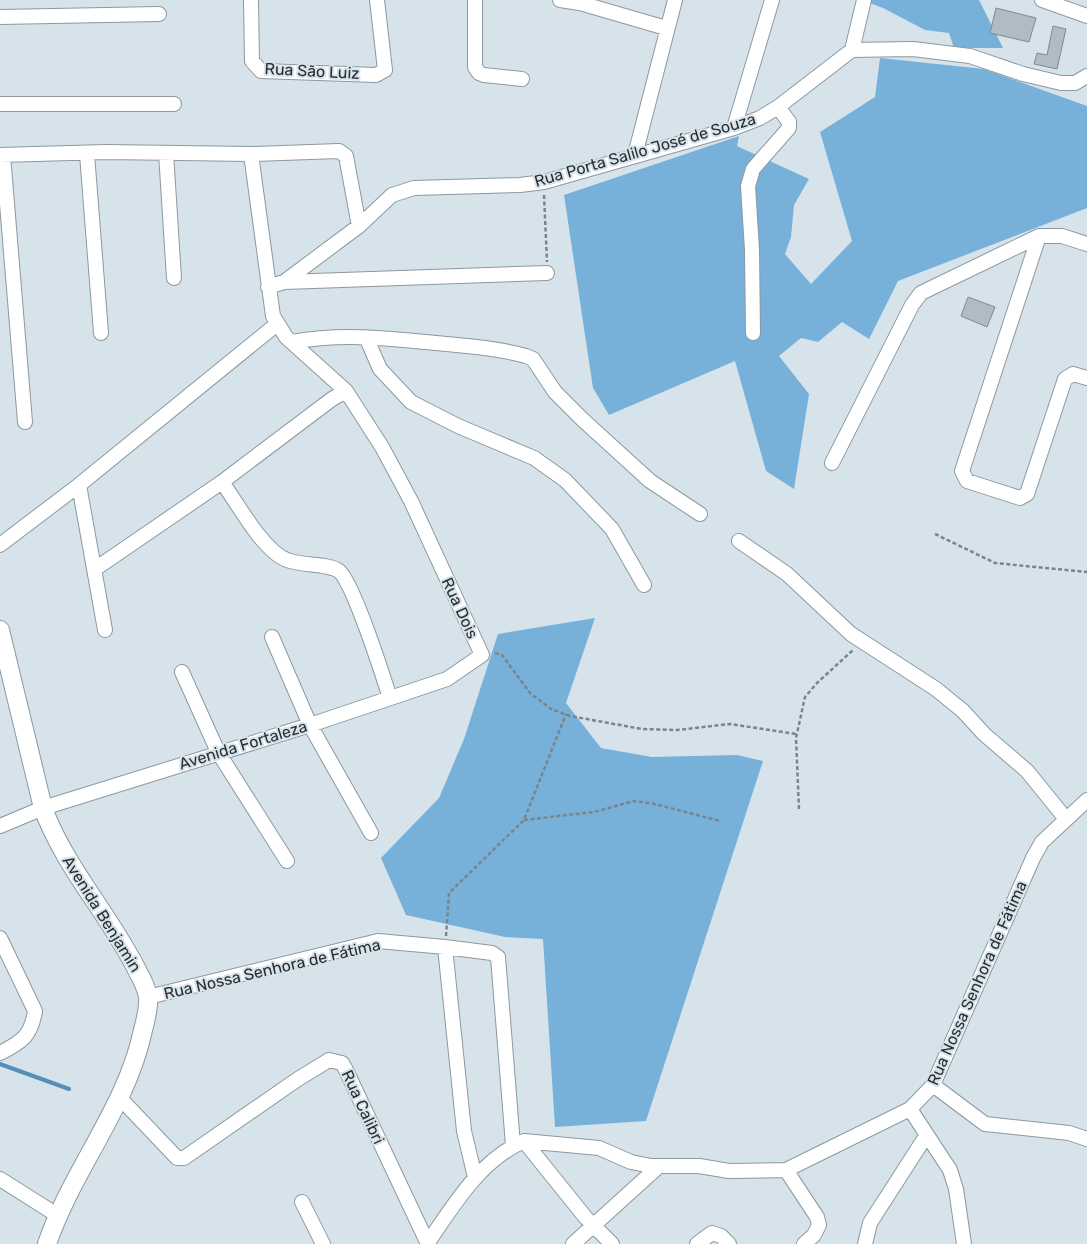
<svg xmlns="http://www.w3.org/2000/svg" width="1087" height="1244" viewBox="0 0 1087 1244" font-family="Rubik,sans-serif">
<style>
.forest{fill:#77b1d9}
.lines{fill:none;stroke-linecap:round;stroke-linejoin:round}
.stream{stroke:#568fb6;stroke-width:4}
.building{fill:#b0bcc4;stroke:#7f8a91}
.minor-casing{stroke:#8d98a0;stroke-width:16}
.tertiary-casing{stroke:#8d98a0;stroke-width:20}
.path{stroke:#7c8489;stroke-width:2.5;stroke-dasharray:4 2.5;stroke-linecap:butt}
.minor{stroke:#fff;stroke-width:14}
.tertiary{stroke:#fff;stroke-width:18}
.labels{text-anchor:middle;dominant-baseline:central;stroke-width:4;stroke-linejoin:round;paint-order:stroke}
.street-label{font-size:16px;fill:#292e31;stroke:#d7e3eb}
</style>
<rect width="100%" height="100%" fill="#d7e3eb"/>
<path class="forest" d="M861 0H979L1003 48H954L949 33 925 30 883 8Z
M880 58 984 69 1087 106V208L898 281 869 339 842 322 818 342 801 338 779 356 809 394 794 489 766 471 735 361 609 415 593 388 564 195 739 136 737 146 809 179 794 205 791 237 785 254 811 284 852 241 820 132 875 97Z
M595 618 566 703 601 748 652 757 737 755 763 761 646 1121 555 1127 543 939 505 937 406 915 381 858 439 798 464 739 498 634Z"/>
<g class="lines">
<path class="stream" d="M0 1064 69 1089"/>
</g>
<path class="building" d="M996 8 1036 18 1029 42 990 33Z
M1053 26 1066 29 1057 69 1034 64 1037 53 1047 55Z
M968 297 995 307 987 327 961 316Z"/>
<g class="lines">
<defs>
<path id="minor" d="M251 0 252 61 261 71 376 75 385 70 377 0
M475 0V67L479 73 484 75 522 79
M560 0 580 3 666 28
M1042 0 1087 16
M0 17 159 14
M852 50 864 0
M0 104H174
M734 128 772 0
M166 153 174 278
M87 154 101 333
M0 155 106 152 251 154 339 151 346 156 359 226
M3 155 25 422
M635 155 675 0
M1039 236 962 471 967 481 1020 498 1027 494 1065 379 1073 374 1087 378
M284 282 547 273
M268 287 284 282 359 226 392 195 414 188 520 185 544 182 734 128 760 118 778 107 852 50 913 49 970 56 1023 74 1061 83H1075L1087 76
M753 333 752 250 748 186 753 169 789 128V122L778 107
M366 337 380 369 411 402 458 426 534 458 565 480 612 529 644 585
M292 342C342 333 385 338 436 343 466 346 497 348 526 356L533 359 555 392 583 420 650 481 700 514
M832 463 912 305 921 293 1039 236H1062L1087 244
M222 482C238 504 263 551 287 560 301 566 328 563 339 571 353 582 383 676 390 698
M79 485 105 630
M739 541 787 574 851 634 936 689 963 711 984 734 1027 771 1066 819
M0 545 79 485 277 324
M95 569 222 482 332 399 346 391
M272 637 310 725 371 833
M182 672 218 752 287 861
M0 826 43 808 310 725 447 679 482 655 411 501 382 447 346 391 286 337 273 316 251 154
M0 938 35 1011C31 1036 22 1042 0 1053
M445 947 492 953 498 957 513 1145
M148 997 378 941 445 947 464 1131 475 1177
M933 1085 985 1124 1069 1133 1087 1139
M119 1097 177 1158H184L298 1079 329 1060 342 1063 346 1070 428 1244
M910 1109 950 1170 956 1189 964 1244
M524 1141 586 1218 612 1244
M786 1170 817 1217 819 1225 814 1235 804 1244
M0 1179 57 1215
M302 1202 323 1244
M427 1244C453 1206 480 1160 524 1141L599 1148 631 1162 651 1166H699L729 1171 786 1170 910 1109 933 1085 1033 858 1042 842 1087 800
M573 1244 659 1166
M697 1244 712 1233 721 1236 729 1244
M865 1244 870 1223 926 1136"/>
<path id="tertiary" d="M0 630 43 808C65 868 110 915 138 972 142 979 146 988 148 996 149 1007 146 1019 143 1030 127 1107 72 1170 47 1244"/>
</defs>
<use href="#minor" class="minor-casing"/>
<use href="#tertiary" class="tertiary-casing"/>
<path class="path" d="M544 195 547 262
M935 534 995 563 1087 572
M495 653 502 655 530 693 551 709 570 716 642 729 677 730 730 724 796 734
M799 809 796 738 805 697 817 683 853 650
M524 820 594 812 634 801 655 804 720 821
M446 936 449 893 524 820 566 714"/>
<use href="#minor" class="minor"/>
<use href="#tertiary" class="tertiary"/>
</g>
<g class="labels">
<g class="street-label">
<text transform="translate(312 71) rotate(3)">Rua São Luiz</text>
<text transform="translate(645 150) rotate(-16)">Rua Porta Salilo José de Souza</text>
<text transform="translate(460 608) rotate(65)">Rua Dois</text>
<text transform="translate(243 745) rotate(-17)">Avenida Fortaleza</text>
<text transform="translate(102 914) rotate(58)">Avenida Benjamin</text>
<text transform="translate(272 969) rotate(-13)">Rua Nossa Senhora de Fátima</text>
<text transform="translate(977 983) rotate(-66)">Rua Nossa Senhora de Fátima</text>
<text transform="translate(363 1107) rotate(65)">Rua Calibri</text>
</g>
</g>
</svg>
